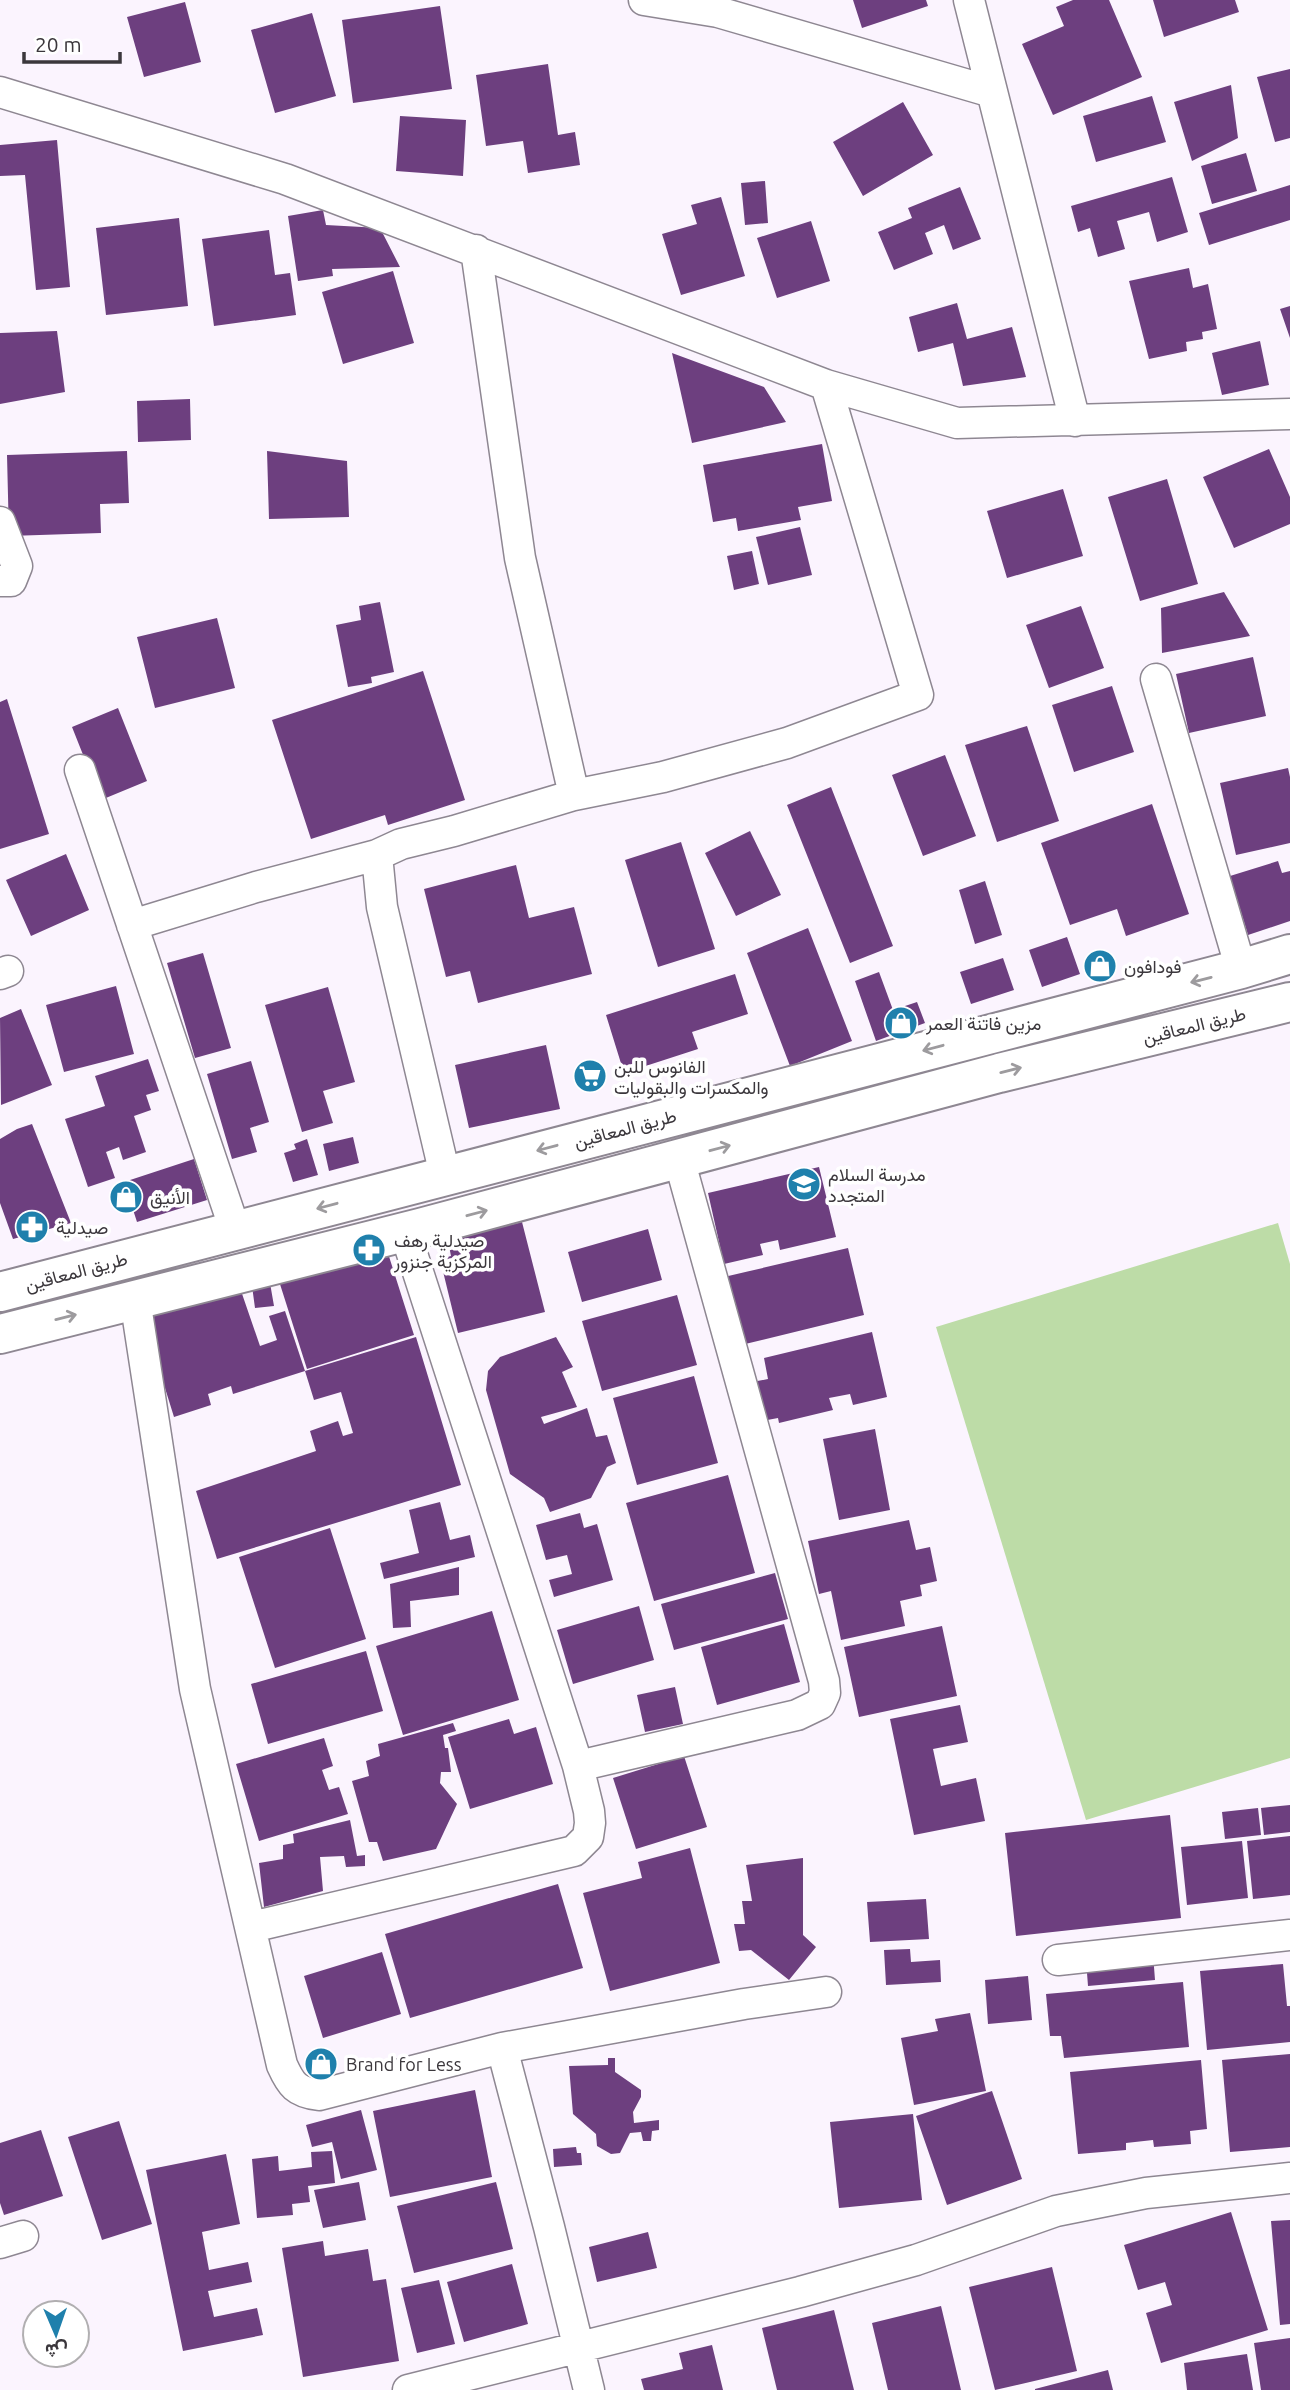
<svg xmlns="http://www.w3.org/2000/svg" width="1290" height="2390" viewBox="0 0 1290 2390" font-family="Ubuntu,Vazirmatn,sans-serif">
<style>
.pitch{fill:#bddca7}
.building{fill:#6d3f7f}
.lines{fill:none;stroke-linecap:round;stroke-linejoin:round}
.street-casing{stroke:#8e8792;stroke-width:33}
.secondary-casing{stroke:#8e8792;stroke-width:42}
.street{stroke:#fff;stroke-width:30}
.secondary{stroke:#fff;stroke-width:38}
.oneway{stroke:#9d9b9e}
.labels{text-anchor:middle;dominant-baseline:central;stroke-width:7;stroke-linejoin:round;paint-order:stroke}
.poi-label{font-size:18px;fill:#3b373c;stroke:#fff;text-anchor:start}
.street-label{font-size:18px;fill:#3b373c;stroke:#fff}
</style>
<rect width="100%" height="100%" fill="#fbf4fe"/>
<path class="pitch" d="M1278 1223 1290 1264V1758L1086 1820 936 1327Z"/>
<path class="building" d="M853 0H926L928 6 862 28Z
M1073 0H1109L1142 77 1053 115 1022 44 1064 26 1056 7Z
M1153 0H1235L1239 12 1164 37Z
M185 2 201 62 144 77 127 17Z
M440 6 452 89 353 103 342 20Z
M312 13 336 96 275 113 251 30Z
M548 64 558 135 575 132 580 165 528 173 523 141 486 146 476 75Z
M1290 69V138L1275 142 1257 77Z
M1231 85 1238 138 1192 161 1174 102Z
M1152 96 1166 142 1096 162 1083 116Z
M903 102 933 155 863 196 833 142Z
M400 116 466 120 463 176 396 171Z
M57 140 70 287 36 290 25 175 0 176V145Z
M1246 153 1257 191 1212 204 1201 166Z
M1172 177 1188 232 1157 242 1149 212 1117 221 1125 249 1098 257 1090 228 1078 232 1071 206Z
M765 181 768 223 745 225 741 183Z
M1290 185V220L1209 245 1199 213Z
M960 187 981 239 953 250 944 225 925 233 933 254 894 270 878 232 912 218 908 208Z
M721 197 745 276 681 295 662 234 697 224 691 205Z
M323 210 326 225 380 228 400 267 332 269 333 276 298 281 288 216Z
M179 218 188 306 106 315 96 228Z
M811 221 830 281 777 298 757 238Z
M269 230 275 275 290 273 296 315 214 326 202 239Z
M1189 268 1193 288 1208 284 1217 329 1202 332 1203 339 1186 342 1187 351 1149 359 1129 281Z
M393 271 414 343 343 364 322 292Z
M957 303 967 339 1012 327 1026 377 963 386 953 343 918 352 909 317Z
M1290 306V338L1280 309Z
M57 331 65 392 0 404V333Z
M1260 341 1269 385 1222 395 1212 353Z
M672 353 764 387 786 422 692 443Z
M190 399 191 440 138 442 137 401Z
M822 444 832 501 798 507 801 520 738 531 736 518 713 522 703 465Z
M1269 449 1290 497V524L1234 548 1203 477Z
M127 451 129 503 100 504 101 533 9 536 7 455Z
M267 451 347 461 349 517 269 519Z
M1167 479 1198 584 1140 601 1108 497Z
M1063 489 1083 556 1007 578 987 511Z
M800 527 812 575 768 585 756 537Z
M752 551 759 584 734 590 727 556Z
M1224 592 1250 636 1162 653 1161 608Z
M380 602 394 672 371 677 372 683 348 687 336 625 361 620 359 606Z
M1081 606 1104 668 1049 688 1026 625Z
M217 618 235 688 155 708 137 637Z
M1253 657 1266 716 1189 733 1176 674Z
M423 671 465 800 388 825 385 815 311 839 272 720Z
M1112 686 1134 752 1074 772 1052 705Z
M7 699 49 834 0 849V702Z
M118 708 147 781 101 800 72 727Z
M1027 726 1059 821 997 842 965 745Z
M945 755 976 836 923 856 892 775Z
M1288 768 1290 777V843L1236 855 1220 783Z
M831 787 893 946 850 963 787 805Z
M1152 804 1189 914 1126 936 1117 909 1070 925 1041 843Z
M750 831 781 895 736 916 705 853Z
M681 842 715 949 658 967 625 860Z
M66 854 89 910 31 936 6 880Z
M1278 861 1282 873 1290 871V921L1248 935 1230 876Z
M516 865 529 918 574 907 592 974 478 1003 470 971 446 977 424 889Z
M985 881 1002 935 975 944 959 890Z
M808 928 852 1041 790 1066 747 953Z
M1067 937 1080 974 1042 987 1029 950Z
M203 953 231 1048 195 1058 167 963Z
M1003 958 1014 990 971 1004 960 972Z
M879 972 893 1010 917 1002 925 1023 876 1041 855 981Z
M735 974 748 1014 692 1032 698 1049 624 1073 606 1015Z
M116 986 134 1054 64 1072 46 1005Z
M328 987 355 1082 323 1091 333 1123 302 1132 265 1005Z
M21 1009 52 1085 1 1105 0 1018Z
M546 1045 560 1109 469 1128 455 1065Z
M148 1059 159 1091 146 1095 151 1110 134 1116 146 1152 123 1160 119 1147 106 1152 115 1178 88 1187 65 1119 105 1106 95 1076Z
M251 1061 269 1122 250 1128 257 1152 232 1159 207 1074Z
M32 1124 71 1223 13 1239 0 1203V1139L17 1129Z
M353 1137 359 1163 329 1171 323 1144Z
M307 1139 318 1175 293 1182 284 1153 296 1149 294 1144Z
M194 1159 207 1200 137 1222 124 1182Z
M819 1167 836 1237 780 1250 778 1240 760 1244 763 1255 724 1264 708 1193Z
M522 1222 545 1312 458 1333 440 1259 451 1256 448 1241Z
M648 1229 662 1280 582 1302 568 1252Z
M386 1247 414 1335 307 1369 279 1281Z
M848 1248 864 1315 741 1345 724 1277Z
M270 1283 274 1306 255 1308 252 1286Z
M239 1285 260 1346 277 1340 269 1316 285 1311 305 1371 233 1394 231 1386 208 1394 211 1405 174 1417 142 1314Z
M677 1295 697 1365 602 1391 582 1321Z
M872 1332 887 1397 853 1405 850 1394 829 1398 833 1410 779 1423 778 1418 762 1421 752 1382 768 1379 764 1358Z
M416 1337 461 1485 217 1559 196 1491 316 1451 310 1431 338 1421 343 1436 353 1433 341 1392 314 1400 305 1371Z
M556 1337 573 1367 562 1372 577 1407 541 1417 544 1424 587 1408 596 1437 607 1435 616 1463 607 1467 591 1498 550 1512 544 1498 510 1474 486 1390 488 1371 500 1357Z
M694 1376 718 1463 637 1485 613 1398Z
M875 1429 890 1510 839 1520 823 1439Z
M728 1475 755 1573 654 1601 626 1503Z
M440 1502 450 1540 470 1535 475 1557 384 1579 380 1563 419 1553 409 1510Z
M580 1513 584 1528 597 1524 613 1580 554 1597 549 1580 572 1574 567 1555 546 1560 536 1525Z
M909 1520 916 1550 930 1547 937 1581 920 1585 922 1596 900 1601 905 1626 841 1640 831 1591 819 1594 808 1541Z
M330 1528 366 1639 275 1668 239 1557Z
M459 1567V1595L410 1601 411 1627 393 1628 390 1584Z
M775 1573 788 1619 674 1650 661 1604Z
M639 1606 654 1660 573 1684 557 1630Z
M492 1611 519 1700 403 1735 376 1646Z
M784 1624 800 1682 717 1705 701 1647Z
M942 1626 957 1696 859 1717 844 1647Z
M366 1651 383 1711 268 1744 251 1684Z
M675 1687 683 1724 645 1732 637 1695Z
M960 1705 968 1742 933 1749 941 1786 976 1778 985 1821 914 1835 890 1719Z
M509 1719 514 1734 536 1727 553 1784 470 1809 448 1737Z
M453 1723 456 1731 443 1735 445 1748H448L451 1772H441L440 1783 457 1804 436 1849 383 1861 377 1842H369L352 1781 369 1776 366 1761 380 1756 378 1744Z
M324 1738 333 1766 322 1770 329 1790 339 1787 348 1814 259 1841 236 1764Z
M684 1756 707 1827 636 1849 613 1778Z
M1290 1805V1832L1264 1835 1261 1808Z
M1258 1808 1261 1835 1225 1839 1222 1812Z
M1170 1815 1181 1918 1016 1936 1005 1833Z
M350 1820 357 1856 365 1855V1866L346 1867 344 1856 320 1857 323 1891 264 1907 259 1863 283 1859V1845L294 1843 293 1834Z
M1290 1836V1895L1253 1899 1247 1841Z
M1242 1841 1248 1898 1187 1905 1181 1847Z
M690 1848 720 1963 610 1991 583 1893 642 1878 638 1862Z
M803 1858V1935L816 1947 789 1980 751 1950 739 1951 734 1924H745L742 1901H752L746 1865Z
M558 1884 583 1968 410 2018 385 1934Z
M926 1899 929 1939 870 1942 867 1902Z
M910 1949 911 1962 940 1960 941 1982 886 1985 884 1950Z
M382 1952 401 2014 323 2038 304 1976Z
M1153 1954 1155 1980 1088 1986 1086 1960Z
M1283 1964 1287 2006H1290V2042L1207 2050 1200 1971Z
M1028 1976 1032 2020 988 2024 985 1980Z
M1183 1982 1189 2047 1064 2058 1061 2036H1050L1046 1994Z
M970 2013 986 2091 914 2105 901 2038 938 2031 935 2019Z
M1290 2054V2147L1230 2152 1222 2060Z
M608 2058H615V2072L641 2090V2097L633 2112 634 2123 659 2120V2130L652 2131 651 2141H643L641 2132 630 2133 620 2153 611 2154 597 2146 596 2134 573 2114 569 2066 608 2065Z
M1201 2060 1207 2129 1190 2131 1191 2144 1154 2147 1153 2140 1126 2143V2150L1078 2154 1070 2072Z
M475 2090 492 2177 390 2197 373 2111Z
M992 2091 1022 2179 947 2205 916 2116Z
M361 2110 377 2170 341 2179 332 2142 312 2147 306 2125Z
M913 2114 922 2200 839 2208 830 2122Z
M119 2121 152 2224 102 2240 68 2137Z
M41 2130 63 2196 4 2215 0 2203V2143Z
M576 2147 577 2153H581L582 2165 554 2167 553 2149Z
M332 2151 335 2183 308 2186 310 2202 292 2204 293 2215 257 2218 252 2159 278 2156 279 2171 312 2167 311 2152Z
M226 2154 240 2224 202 2232 209 2270 248 2262 252 2282 208 2291 214 2317 257 2308 263 2335 183 2351 146 2170Z
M359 2182 366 2220 323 2228 314 2190Z
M496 2182 513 2249 414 2273 397 2206Z
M1231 2212 1268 2330 1161 2363 1146 2313 1172 2305 1165 2282 1138 2290 1124 2245Z
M1290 2220V2324L1280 2325 1271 2221Z
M648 2232 657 2268 597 2282 589 2247Z
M323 2241 325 2256 368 2249 373 2281 386 2279 399 2361 303 2377 282 2248Z
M512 2264 528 2324 464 2342 447 2282Z
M1052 2267 1077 2371 995 2390 969 2287Z
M439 2280 455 2344 417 2353 401 2288Z
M941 2306 961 2390H888L872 2323Z
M834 2310 854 2390H777L762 2328Z
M1290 2338V2390H1261L1254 2343Z
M712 2345 723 2390H644L641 2379 683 2369 679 2353Z
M1247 2354 1253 2390H1187L1184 2363Z
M1108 2370 1113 2390H1035V2389Z"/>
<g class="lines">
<defs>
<path id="street" d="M644 0 718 12 992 92
M969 0 1075 421
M0 92 285 179 826 385 957 423 1290 414
M476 250 520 558 574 795
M0 522 17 566 11 581H0
M1156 679 1241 969
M80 770 235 1230
M132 925 256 887 377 855
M0 974 8 971
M445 1175 382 907 377 855 401 844 454 831 574 795 663 777 787 743 918 695 826 385
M135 1299 195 1689 282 2065C291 2085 296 2092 319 2095L502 2048 549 2227 589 2390
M578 1766 797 1715 820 1704 825 1693 824 1681 679 1159
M252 1927 574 1851 588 1837 590 1823 589 1811 578 1766 405 1232
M1058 1960 1290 1935
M502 2048 744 2004 826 1992
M0 2243 23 2236
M408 2390 800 2292 916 2260 1056 2211 1146 2193 1290 2178"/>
<path id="secondary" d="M0 1292 1241 969 1290 954
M0 1334 420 1228 999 1073 1290 1002"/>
</defs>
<use href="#street" class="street-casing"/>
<use href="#secondary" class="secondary-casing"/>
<use href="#street" class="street"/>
<use href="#secondary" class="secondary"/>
</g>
<defs><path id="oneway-shaft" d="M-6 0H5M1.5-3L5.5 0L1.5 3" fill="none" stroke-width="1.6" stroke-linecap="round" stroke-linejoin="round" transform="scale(1.75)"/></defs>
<g class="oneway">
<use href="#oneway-shaft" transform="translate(1201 980) rotate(166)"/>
<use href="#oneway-shaft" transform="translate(933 1048) rotate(165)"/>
<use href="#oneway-shaft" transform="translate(1011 1070) rotate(-14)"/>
<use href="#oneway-shaft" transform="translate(547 1148) rotate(165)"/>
<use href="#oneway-shaft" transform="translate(720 1148) rotate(-15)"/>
<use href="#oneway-shaft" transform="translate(327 1206) rotate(165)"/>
<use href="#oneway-shaft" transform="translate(477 1213) rotate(-15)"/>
<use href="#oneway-shaft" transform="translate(66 1317) rotate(-14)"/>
</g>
<defs>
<symbol id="shop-disc" viewBox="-11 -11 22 22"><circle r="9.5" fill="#1f80ac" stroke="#fff"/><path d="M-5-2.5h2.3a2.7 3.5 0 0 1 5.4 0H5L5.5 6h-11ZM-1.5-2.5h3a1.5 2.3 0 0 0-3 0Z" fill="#fff"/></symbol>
<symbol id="supermarket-disc" viewBox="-11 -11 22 22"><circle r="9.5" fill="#1f80ac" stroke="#fff"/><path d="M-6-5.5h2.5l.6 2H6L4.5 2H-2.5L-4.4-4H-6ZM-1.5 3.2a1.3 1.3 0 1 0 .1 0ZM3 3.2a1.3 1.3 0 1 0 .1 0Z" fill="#fff"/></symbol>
<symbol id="school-disc" viewBox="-11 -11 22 22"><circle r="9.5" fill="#1f80ac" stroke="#fff"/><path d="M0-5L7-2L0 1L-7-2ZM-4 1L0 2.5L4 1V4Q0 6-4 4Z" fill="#fff"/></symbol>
<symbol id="pharmacy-disc" viewBox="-11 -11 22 22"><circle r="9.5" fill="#1f80ac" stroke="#fff"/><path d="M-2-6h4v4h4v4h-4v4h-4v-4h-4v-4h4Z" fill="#fff"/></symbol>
</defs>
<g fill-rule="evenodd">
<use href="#shop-disc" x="1081" y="947" width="38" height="38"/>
<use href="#shop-disc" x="882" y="1004" width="38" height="38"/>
<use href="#supermarket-disc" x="571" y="1057" width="38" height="38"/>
<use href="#school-disc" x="785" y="1165" width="38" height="38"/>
<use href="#shop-disc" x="107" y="1178" width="38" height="38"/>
<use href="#pharmacy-disc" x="13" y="1208" width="38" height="38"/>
<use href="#pharmacy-disc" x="350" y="1231" width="38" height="38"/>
<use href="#shop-disc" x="302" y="2045" width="38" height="38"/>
</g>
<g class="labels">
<g class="poi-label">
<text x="1124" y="966">فودافون</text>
<text x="926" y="1023">مزين فاتنة العمر</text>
<text x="614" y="1066">الفانوس للبن<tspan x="614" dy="21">والمكسرات والبقوليات</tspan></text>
<text x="828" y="1174">مدرسة السلام<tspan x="828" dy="21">المتجدد</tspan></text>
<text x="150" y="1197">الأنيق</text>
<text x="56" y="1227">صيدلية</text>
<text x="394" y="1240">صيدلية رهف<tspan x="394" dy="21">المركزية جنزور</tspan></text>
<text x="346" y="2064">Brand for Less</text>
</g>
<g class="street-label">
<text transform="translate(1194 1025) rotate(-14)">طريق المعاقين</text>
<text transform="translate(625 1128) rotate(-15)">طريق المعاقين</text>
<text transform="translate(76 1271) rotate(-15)">طريق المعاقين</text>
</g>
</g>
<g transform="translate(56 2334) rotate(178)"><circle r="33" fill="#ffffff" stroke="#b1afb1" stroke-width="2"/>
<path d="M0-5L12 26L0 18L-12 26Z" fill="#1f80ac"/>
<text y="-10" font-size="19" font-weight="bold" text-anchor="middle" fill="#3b373c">ش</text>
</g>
<path d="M24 52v10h96v-10" fill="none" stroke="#3b373c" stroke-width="3.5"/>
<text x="35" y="52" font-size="21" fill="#3b373c" stroke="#ffffff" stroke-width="5" paint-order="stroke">20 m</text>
</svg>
